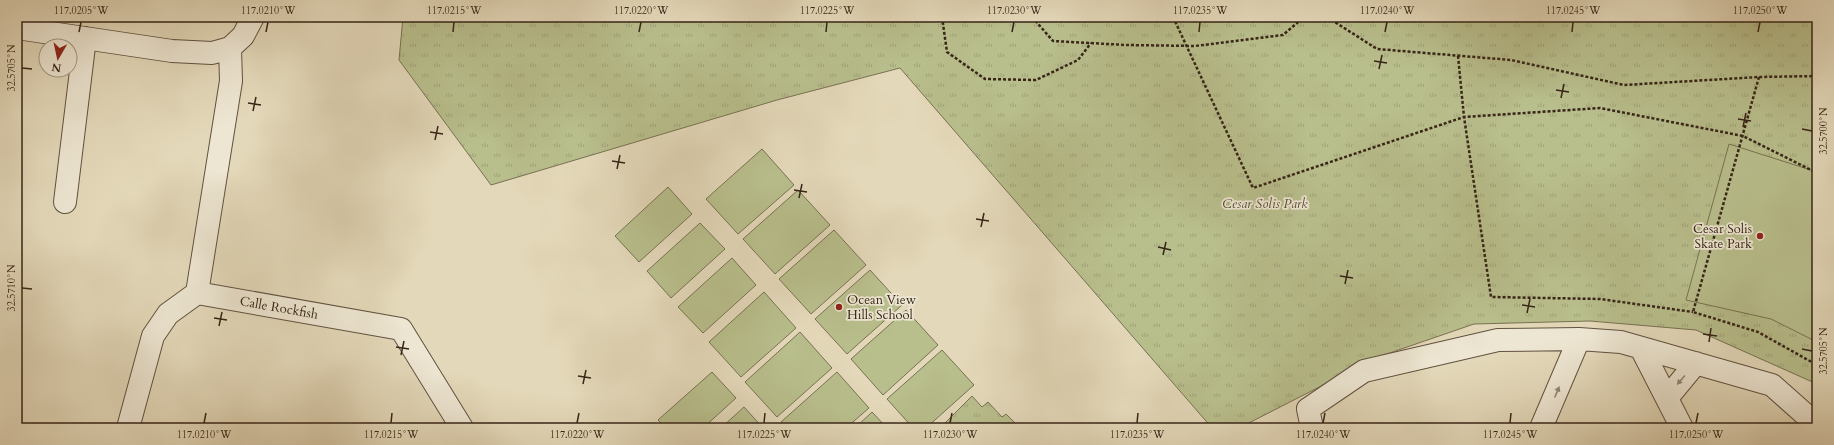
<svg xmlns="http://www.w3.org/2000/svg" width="1834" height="445" viewBox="0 0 1834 445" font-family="Cardo,serif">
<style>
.grass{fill:url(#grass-tufts);stroke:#787252}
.pitch{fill:#b8be8c;stroke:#787252}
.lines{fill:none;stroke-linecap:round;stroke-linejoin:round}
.minor-casing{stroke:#625240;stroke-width:24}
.path{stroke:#372517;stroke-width:2.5;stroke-dasharray:3 2;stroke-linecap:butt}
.minor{stroke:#ede6d2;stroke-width:22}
.oneway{fill:#928674}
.ticks{fill:none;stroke:#372517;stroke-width:1.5}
.poi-dot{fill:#8f2418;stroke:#ede6d2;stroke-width:1.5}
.labels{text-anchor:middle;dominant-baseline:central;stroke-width:3.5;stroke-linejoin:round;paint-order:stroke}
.park-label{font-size:13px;font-style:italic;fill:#574b34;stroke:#ede6d2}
.poi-label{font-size:13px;fill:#372517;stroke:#ede6d2;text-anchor:end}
.street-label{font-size:13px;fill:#372517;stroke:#ede6d2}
.neatline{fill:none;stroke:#372517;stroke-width:1.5}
.ticks-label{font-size:10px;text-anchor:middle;fill:#372517}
</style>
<defs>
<pattern id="grass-tufts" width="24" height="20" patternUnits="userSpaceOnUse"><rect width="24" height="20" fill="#b8be8c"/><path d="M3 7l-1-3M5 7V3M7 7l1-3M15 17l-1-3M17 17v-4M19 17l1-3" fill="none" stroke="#9fa378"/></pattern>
</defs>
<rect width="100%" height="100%" fill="#e3d8b9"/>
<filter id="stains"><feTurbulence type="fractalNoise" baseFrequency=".005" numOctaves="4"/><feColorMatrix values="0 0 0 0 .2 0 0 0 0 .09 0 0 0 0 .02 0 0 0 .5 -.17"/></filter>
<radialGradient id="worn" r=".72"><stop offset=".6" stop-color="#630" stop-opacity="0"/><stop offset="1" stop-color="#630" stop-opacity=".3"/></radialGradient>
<path class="grass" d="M403 17H1817V384L1696 330 1590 321 1474 324 1378 357 1239 428H1212L900 68 777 100 491 185 399 60Z
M972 396 982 407 988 402 1002 417 1006 414 1020 428H940Z"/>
<path class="pitch" d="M1729 144 1817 172V342L1771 319 1686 300Z
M762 149 794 185 738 234 706 199Z
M668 187 692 214 639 262 615 236Z
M798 190 830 225 775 274 743 239Z
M700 223 725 249 671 298 647 271Z
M834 230 866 265 811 314 779 279Z
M732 258 756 285 703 333 678 307Z
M870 270 902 305 847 354 815 319Z
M764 292 796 328 741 377 709 342Z
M906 310 938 345 883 395 851 359Z
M800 332 832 368 777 417 745 382Z
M942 350 974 385 926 428H913L887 399Z
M712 372 736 398 703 428H666L658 420Z
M837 372 869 408 846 428H787L781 422Z
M744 407 763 428H721Z
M872 412 887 428H855Z"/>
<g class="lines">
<defs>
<path id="minor" d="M17 28 172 51 212 53 230 48 243 36 253 17
M65 202 85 38
M197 293 231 81 230 48
M1641 348 1682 428
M1667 398 1696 363
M128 428 153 336 168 314 197 293 401 329 462 428
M1312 428 1308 409 1364 371 1498 340 1579 339 1621 342 1772 385 1817 425
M1541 428 1579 339"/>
</defs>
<use href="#minor" class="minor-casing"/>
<path class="path" d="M942 17 947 52 985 79 1036 80 1078 60 1091 43
M1032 17 1053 41 1126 45 1195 46 1283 35 1304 17
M1173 17 1253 188 1464 117 1491 297 1600 299 1693 312
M1327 17 1377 49 1511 60 1624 85 1759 77 1817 76
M1458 56 1464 117 1600 108 1743 136 1817 173
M1759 77 1693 312 1758 332 1817 365"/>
<use href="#minor" class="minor"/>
</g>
<defs><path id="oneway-solid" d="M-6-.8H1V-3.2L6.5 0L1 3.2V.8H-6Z"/></defs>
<g class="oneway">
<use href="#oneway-solid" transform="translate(1681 380) rotate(131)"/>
<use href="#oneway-solid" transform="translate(1557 392) rotate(-67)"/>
</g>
<path class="ticks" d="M79 32 81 22M266 32 268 22M453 32 454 22M639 32 641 22M826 32 827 22M1012 32 1014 22M1199 32 1200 22M1385 32 1387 22M1572 32 1573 22M1758 32 1760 22M1374 61 1387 63M22 68 32 69M1379 69 1382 55M1556 90 1569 92M1561 98 1564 84M248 103 261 105M253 111 256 97M1738 119 1751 121M1743 127 1746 113M1802 129 1812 131M430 132 443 134M435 140 438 126M612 161 625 163M617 169 620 155M794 190 807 192M799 198 802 184M976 219 989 221M981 227 984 213M1158 247 1171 250M1163 255 1166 242M1340 276 1353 278M1345 284 1348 270M22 288 32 289M1522 305 1535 307M1527 313 1530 299M214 318 227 320M219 326 222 312M1703 334 1717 336M1709 342 1711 328M396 347 409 349M1802 349 1812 351M401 355 404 341M578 376 591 378M583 384 586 370M204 423 206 413M391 423 392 413M577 423 579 413M764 423 765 413M950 423 952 413M1137 423 1138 413M1323 423 1325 413M1510 423 1511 413M1696 423 1698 413"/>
<g class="poi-dot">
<circle cx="1760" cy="236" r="4"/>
<circle cx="839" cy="307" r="4"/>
</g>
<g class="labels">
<g class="park-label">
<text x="1265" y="204">Cesar Solis Park</text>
</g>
<g class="poi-label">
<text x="1752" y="229">Cesar Solis<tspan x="1752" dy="15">Skate Park</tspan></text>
<text x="847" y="300" text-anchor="start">Ocean View<tspan x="847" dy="15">Hills School</tspan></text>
</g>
<g class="street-label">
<text transform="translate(279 308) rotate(10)">Calle Rockfish</text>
</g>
</g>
<rect width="1834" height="445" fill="none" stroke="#e3d8b9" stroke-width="44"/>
<g transform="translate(58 58) rotate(189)"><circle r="19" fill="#ede6d2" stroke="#a49987"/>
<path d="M0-3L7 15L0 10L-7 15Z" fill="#8f2418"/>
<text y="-6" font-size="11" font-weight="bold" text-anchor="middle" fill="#372517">N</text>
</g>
<rect x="22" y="22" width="1790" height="401" class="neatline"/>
<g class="ticks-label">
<text x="81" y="14">117.0205°W</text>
<text x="268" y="14">117.0210°W</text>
<text x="454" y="14">117.0215°W</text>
<text x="641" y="14">117.0220°W</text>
<text x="827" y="14">117.0225°W</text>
<text x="1014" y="14">117.0230°W</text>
<text x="1200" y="14">117.0235°W</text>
<text x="1387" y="14">117.0240°W</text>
<text x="1573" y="14">117.0245°W</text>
<text x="1760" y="14">117.0250°W</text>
<text transform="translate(11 68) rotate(-90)" y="4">32.5705°N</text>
<text transform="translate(1823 131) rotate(-90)" y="4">32.5700°N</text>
<text transform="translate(11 288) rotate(-90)" y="4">32.5710°N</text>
<text transform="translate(1823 351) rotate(-90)" y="4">32.5705°N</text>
<text x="204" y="438">117.0210°W</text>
<text x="391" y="438">117.0215°W</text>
<text x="577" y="438">117.0220°W</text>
<text x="764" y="438">117.0225°W</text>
<text x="950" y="438">117.0230°W</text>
<text x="1137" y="438">117.0235°W</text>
<text x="1323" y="438">117.0240°W</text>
<text x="1510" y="438">117.0245°W</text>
<text x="1696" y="438">117.0250°W</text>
</g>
<rect width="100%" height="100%" filter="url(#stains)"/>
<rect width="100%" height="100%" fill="url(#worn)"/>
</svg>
